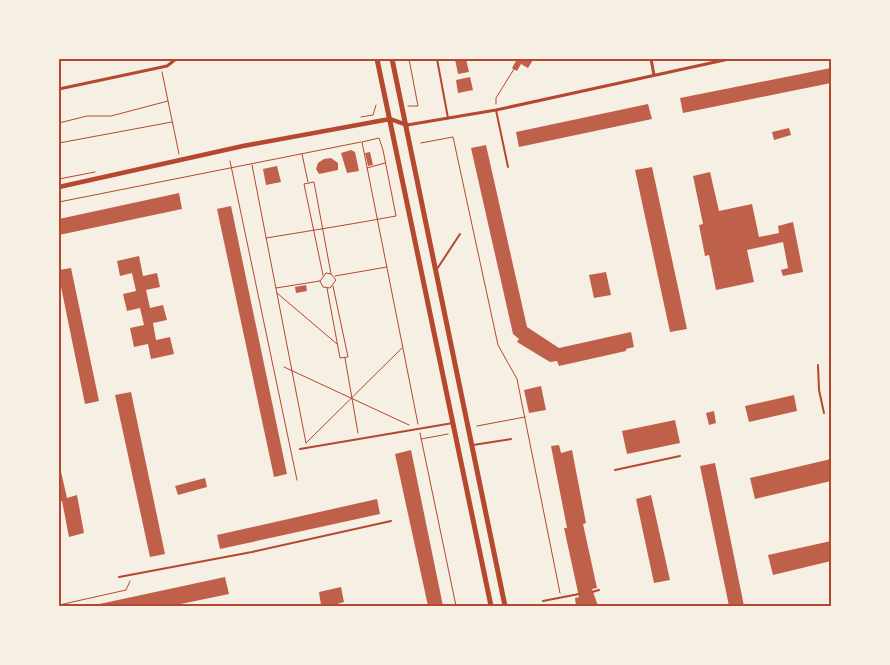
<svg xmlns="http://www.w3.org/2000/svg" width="890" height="665" viewBox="0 0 890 665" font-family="'PT Sans Narrow',sans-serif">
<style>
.building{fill:#bf614a}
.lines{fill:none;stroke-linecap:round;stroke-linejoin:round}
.path{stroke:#b5482f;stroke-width:1}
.service{stroke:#b5482f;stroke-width:2}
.minor{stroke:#b5482f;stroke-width:3}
.tertiary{stroke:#b5482f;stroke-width:4.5}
.primary{stroke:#b5482f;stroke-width:5}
.neatline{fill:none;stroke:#b5482f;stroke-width:2}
</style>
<rect width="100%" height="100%" fill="#f6efe4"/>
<path class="building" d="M455 59H466L469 72 458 74Z
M512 59H531L533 60 528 68 521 64 517 71 512 68 516 61Z
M831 68V83L683 113 680 98Z
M470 77 473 90 458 93 456 80Z
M648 104 652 119 519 147 516 132Z
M789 128 791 135 774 140 772 132Z
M486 145 527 327 559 348 631 332 634 347 626 349V351L559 366 557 361 550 362 517 342 519 339 513 334 471 148Z
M351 150 355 152 359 171 347 173 341 153Z
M370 152 373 165 368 166 365 153Z
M331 158 338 163V170L319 174 316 169 318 163 324 159Z
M277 166 281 182 266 185 263 169Z
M652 167 687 329 670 332 635 170Z
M710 172 719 211 752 204 759 237 779 233 778 226 793 222 803 272 783 276 781 270 788 268 783 242 747 250 754 282 716 290 709 255 705 256 699 225 703 224 693 176Z
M179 193 182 209 59 235V219Z
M231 206 287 474 274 477 217 209Z
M139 256 143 276 157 273 160 287 146 290 150 308 163 305 167 320 153 323 156 340 170 337 174 354 151 359 148 344 134 347 130 328 144 325 140 308 127 311 123 294 136 291 132 273 120 276 117 261Z
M71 268 99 401 85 404 59 277V270Z
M606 272 611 295 594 298 589 275Z
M306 285 307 291 296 293 295 287Z
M541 386 546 410 529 413 524 390Z
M131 392 165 554 150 557 115 395Z
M794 395 797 411 749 422 745 406Z
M714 411 716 423 709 425 706 413Z
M675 420 680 443 627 454 622 431Z
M559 445 561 453 572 450 586 523 583 524 597 588 592 589 598 606H576L575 598 579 597 564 528H567L551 446Z
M411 450 443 606H428L395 454Z
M831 459V481L755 499 750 478Z
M59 463 67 498 77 495 84 533 69 537 62 501 59 502Z
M715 463 744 606H729L700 466Z
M205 478 207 487 178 495 175 486Z
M651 495 670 580 654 583 636 499Z
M377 499 380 514 220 549 217 535Z
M831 541V561L773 575 768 555Z
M225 577 229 594 171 606H90Z
M341 587 344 602 331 606H318L321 605 319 592Z"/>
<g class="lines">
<path class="path" d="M162 72 179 154
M496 104V98L514 69
M408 106H418L409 59
M361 117 373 115 376 105
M59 123 87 116H111L168 101
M59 143 172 122
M421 143 453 137 498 345 517 379 560 593
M302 154 308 182
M230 161 297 480
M252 165 306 443
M367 168 385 163
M59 179 95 172
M59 202 361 142
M266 238C309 231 353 224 396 216L383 150 379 138 362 142 418 424
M323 275 304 184 314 182 331 274
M335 276 387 267
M276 288 320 281 326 273 331 274 336 280 330 288 323 287 320 281
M327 288 340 358 348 357 333 286
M277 293 337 344
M345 358 358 433
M284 367 409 425
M477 426 525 417
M420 433 456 606
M421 439 448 434
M306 443 402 348
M59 605 126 590 130 581"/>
<path class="service" d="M437 59 448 118
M496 110 508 167
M437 269 460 234
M818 365 819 390 824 413
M473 445 511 439
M300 449 453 423
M615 470 680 456
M119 577 252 552 391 521
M592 592 599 590
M543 601 579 594"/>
<path class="minor" d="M651 59 654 75
M59 89 167 66 176 59
M407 125 496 110 729 59"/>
<path class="tertiary" d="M59 187 243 146 390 119 407 125"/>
<path class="primary" d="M377 59 491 606
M392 59 505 606"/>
</g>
<rect width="890" height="665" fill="none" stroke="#f6efe4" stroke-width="120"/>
<rect x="60" y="60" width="770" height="545" class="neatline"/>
</svg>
